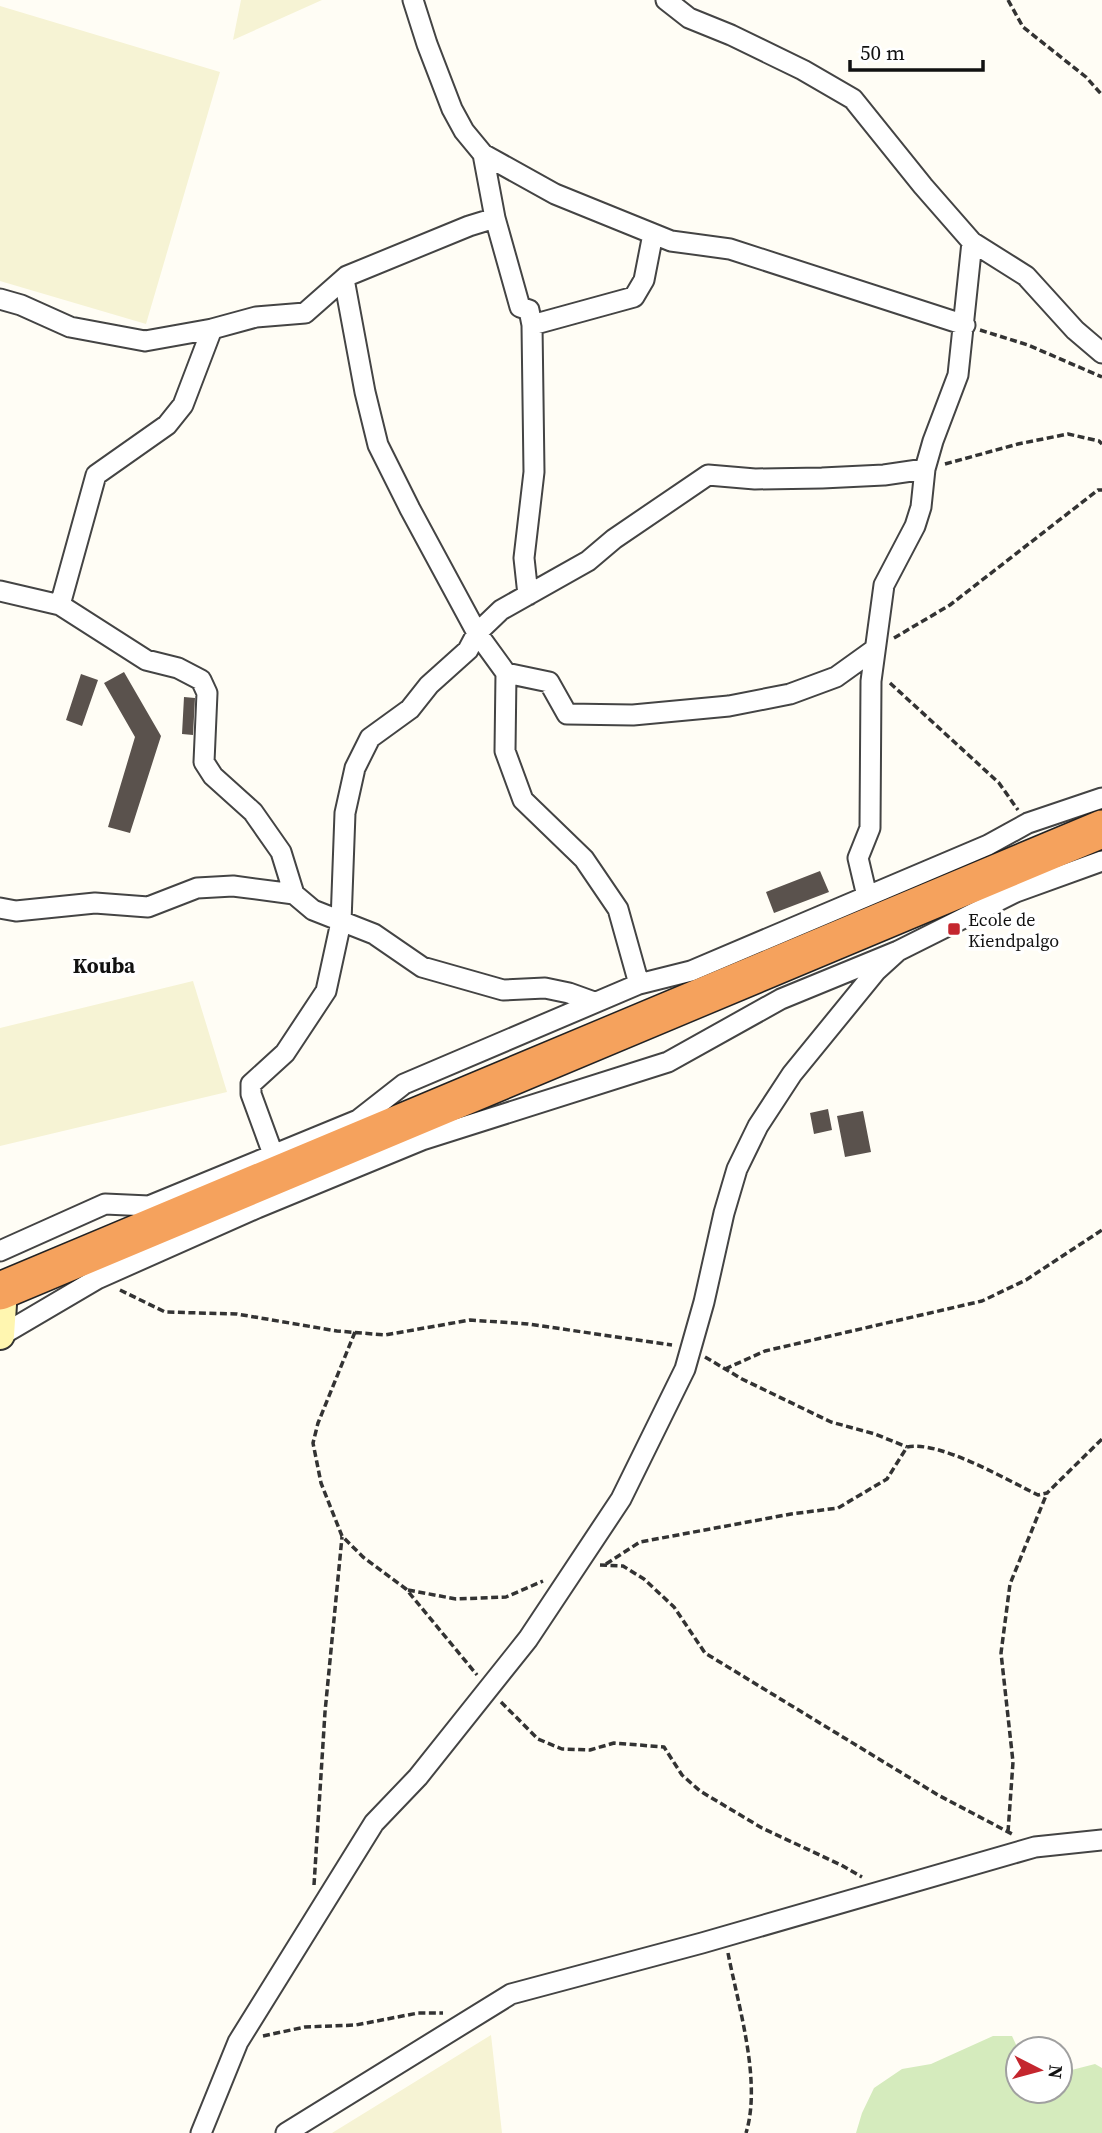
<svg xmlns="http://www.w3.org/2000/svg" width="1102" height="2133" viewBox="0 0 1102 2133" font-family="'Source Serif 4',serif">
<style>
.farmland{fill:#f6f3d4}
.green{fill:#d5ebbd}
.building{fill:#5a524d}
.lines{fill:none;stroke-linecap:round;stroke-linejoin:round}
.street-casing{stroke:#444;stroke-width:23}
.secondary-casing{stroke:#333;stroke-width:32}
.highway-casing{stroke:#222;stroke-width:40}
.path{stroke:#333;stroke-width:3.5;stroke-dasharray:7 3.5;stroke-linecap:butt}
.street{stroke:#fff;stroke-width:19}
.secondary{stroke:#fff6b0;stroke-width:28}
.highway{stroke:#f5a25d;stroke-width:37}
.poi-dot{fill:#c4262e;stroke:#fff;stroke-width:2.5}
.labels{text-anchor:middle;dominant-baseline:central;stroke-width:7;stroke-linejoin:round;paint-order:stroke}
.poi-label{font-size:18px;fill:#111;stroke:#fff;text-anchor:start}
.quarter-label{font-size:21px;font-weight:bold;fill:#111;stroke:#fff}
</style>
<rect width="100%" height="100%" fill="#fffdf5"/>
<path class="farmland" d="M241 0H322L233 40Z
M0 6 220 72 146 324 0 281Z
M193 981 227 1092 0 1146V1028Z
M491 2035 502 2133H332Z"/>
<path class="green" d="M993 2036H1012L1018 2049V2091H1060V2073L1095 2064 1102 2068V2133H856L862 2113 874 2088 902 2069 931 2064Z"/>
<path class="building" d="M124 672 161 736 130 833 108 827 135 737 104 683Z
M81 674 98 680 82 726 66 720Z
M184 697 195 698 193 735 182 734Z
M820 871 829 892 774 913 766 892Z
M828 1109 832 1130 814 1134 810 1113Z
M863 1111 871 1152 845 1157 837 1116Z"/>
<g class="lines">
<defs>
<path id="street" d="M413 0 427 44 452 109 464 131 483 154 495 218 520 307 529 310 532 325 534 472 524 558 528 595
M666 0 689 18 731 35 803 70 853 99 923 186 972 242 958 375 933 441 925 469 921 507 915 526 884 585 871 681 870 828 858 858 867 896
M483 154 555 194 671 241 730 249 965 325
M972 242 1026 276 1075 330 1102 353
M344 279 365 392 378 445 410 509 477 633 506 673 505 751 523 800 584 859 618 909 639 984
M0 299 21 305 70 327 145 341 212 329 256 317 305 313 347 276 469 226 495 218
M532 325 634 297 644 280 653 234
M0 591 60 605 146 660 178 668 201 680 207 693 204 762 213 776 253 812 281 852 294 894
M60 605 96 475 167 425 183 405 212 329
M506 673 549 682 567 714 633 715 729 706 790 694 836 677 875 649
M0 908 16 911 95 903 148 907 197 888 233 886 294 894 313 910 374 934 422 967 503 990 545 988 569 993 594 1002
M277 1165 251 1094V1084L285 1053 326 991 341 922 345 813 355 768 370 738 410 709 429 685 468 650 477 633 501 610 588 561 614 539 708 475 755 479 822 478 884 475 925 469
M0 1251 105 1204 149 1206 358 1120 404 1084 639 984 691 971 988 845 1028 823 1102 798
M0 1336 97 1279 257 1208 422 1140 668 1062 781 999 898 951 1016 892 1102 861
M201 2133 238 2042 374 1823 418 1777 528 1639 621 1499 685 1369 704 1302 724 1213 737 1169 758 1126 792 1074 876 971 898 951
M286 2133 511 1994 702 1943 1035 1847 1102 1840"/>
<path id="secondary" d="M0 1335 3 1289"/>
<path id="highway" d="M0 1291 1102 829"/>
</defs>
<use href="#street" class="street-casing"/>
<use href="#secondary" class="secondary-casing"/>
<use href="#highway" class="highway-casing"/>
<path class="path" d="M1008 0 1023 27 1086 77 1102 95
M980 330 1028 345 1102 377
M945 464 1018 444 1068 434 1099 441 1102 444
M894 638 950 605 1098 490H1102
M890 683 999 783 1018 810
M120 1290 165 1312 237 1314 337 1331 385 1335 470 1320 528 1324 672 1345
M355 1332 318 1423 313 1443 321 1483 342 1536 363 1557 406 1589 477 1675
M705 1357 742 1379 831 1422 875 1434 907 1447
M725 1369 765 1351 982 1301 1026 1280 1102 1230
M606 1564 640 1542 791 1514 838 1508 887 1479 907 1447C939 1440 1007 1480 1038 1495L1047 1493 1102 1439
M600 1565 623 1566 644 1579 674 1607 705 1653 938 1795 1014 1835
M408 1590 456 1599 506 1597 543 1581
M501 1702 538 1739 562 1749 590 1750 614 1743 664 1747 682 1775 700 1791 762 1828 841 1865 862 1877
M1008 1832 1013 1762 1001 1653 1010 1584 1047 1493
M314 1885 325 1712 342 1537
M728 1953C738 2005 762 2081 746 2133
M263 2036 305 2027 356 2025 418 2013H443"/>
<use href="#street" class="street"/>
<use href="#secondary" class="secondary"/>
<use href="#highway" class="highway"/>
</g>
<rect class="poi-dot" x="947" y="922" width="14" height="14" rx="3.5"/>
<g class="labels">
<g class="poi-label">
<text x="968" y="919">Ecole de<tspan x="968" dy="21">Kiendpalgo</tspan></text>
</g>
<g class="quarter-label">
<text x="104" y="965">Kouba</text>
</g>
</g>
<g transform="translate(1039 2070) rotate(96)"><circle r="33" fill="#ffffff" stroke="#a0a0a0" stroke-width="2"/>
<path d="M0-5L12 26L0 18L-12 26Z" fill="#c4262e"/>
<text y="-10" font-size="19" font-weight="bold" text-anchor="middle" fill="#111111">N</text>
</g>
<path d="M850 60v10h133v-10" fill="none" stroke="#111111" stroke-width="3.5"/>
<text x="860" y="60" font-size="21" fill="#111111" stroke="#ffffff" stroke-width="5" paint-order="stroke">50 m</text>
</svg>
